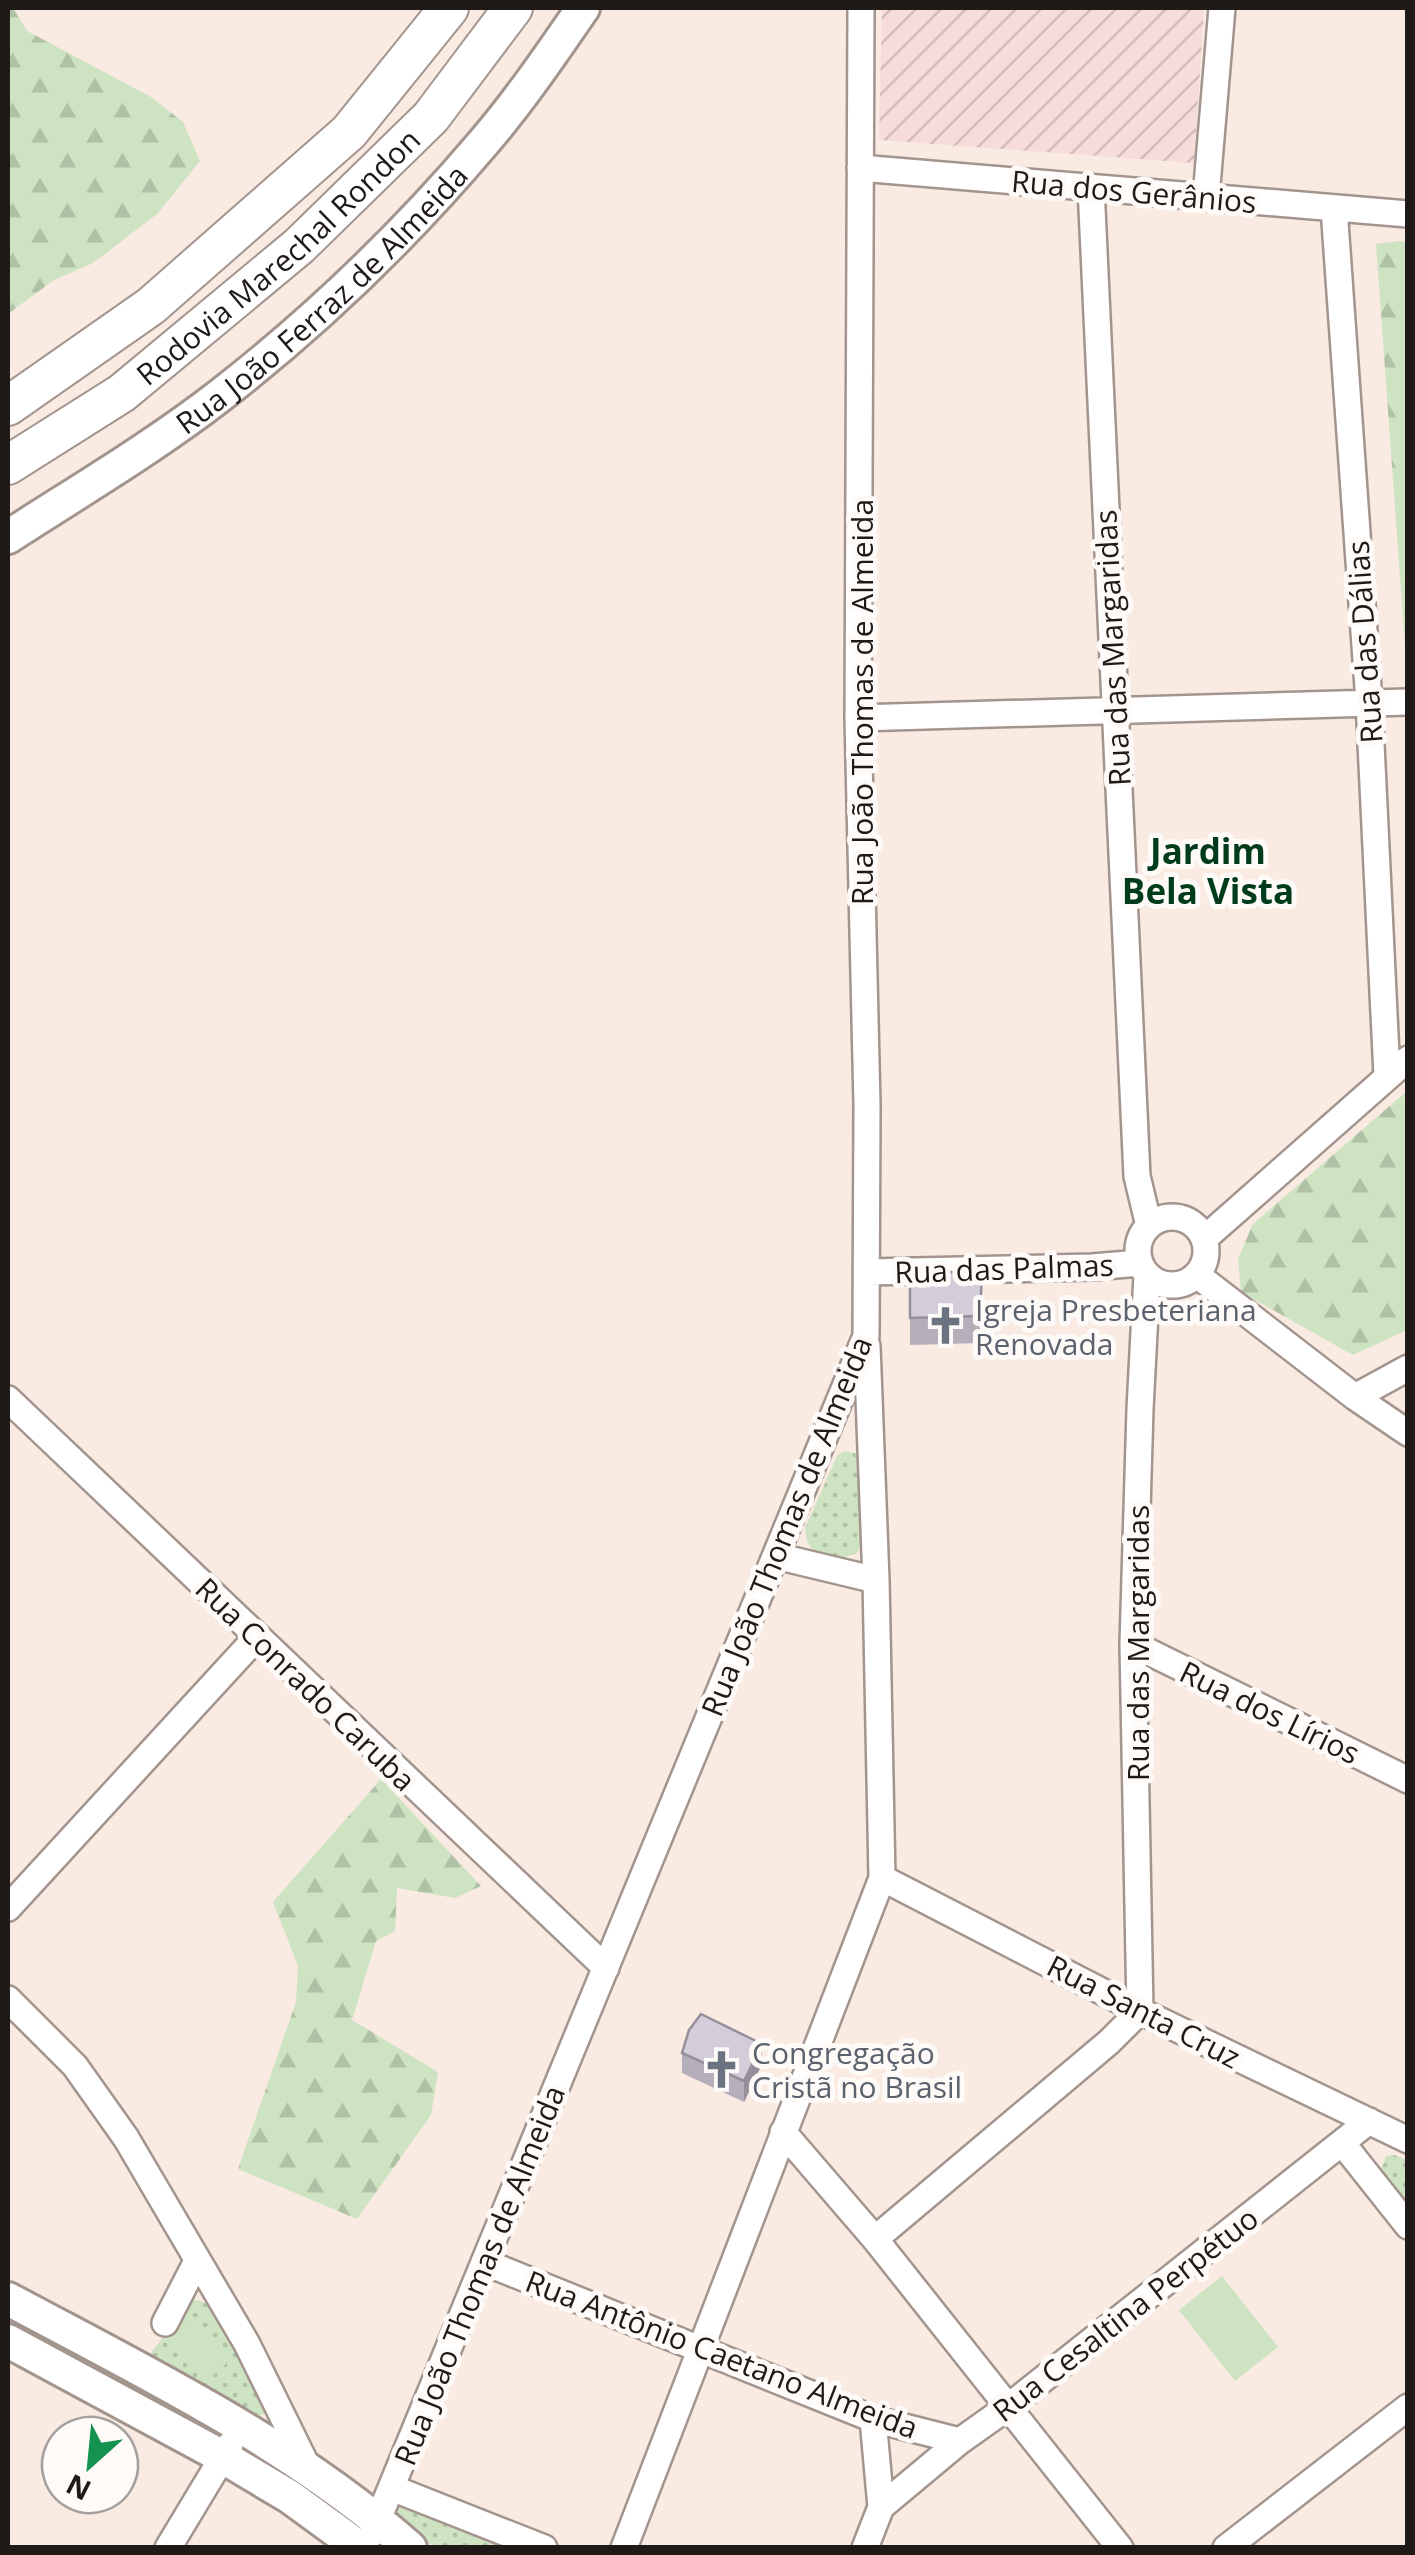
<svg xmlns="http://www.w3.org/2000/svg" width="1415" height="2555" viewBox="0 0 1415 2555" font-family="'Open Sans',sans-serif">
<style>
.industrial{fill:url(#industrial-furrows)}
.forest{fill:url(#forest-firs)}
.park{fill:url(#park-dots)}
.pitch{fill:#cee3c1}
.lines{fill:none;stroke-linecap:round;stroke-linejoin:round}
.minor-casing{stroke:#a3958e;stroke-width:30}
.major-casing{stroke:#a3958e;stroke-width:38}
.highway-casing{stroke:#a3958e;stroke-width:42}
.minor{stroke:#fff;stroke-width:25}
.major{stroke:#fff;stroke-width:32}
.highway{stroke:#fff;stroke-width:38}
.wall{fill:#b5afbb}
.shaded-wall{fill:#948f98}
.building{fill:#d3ccd9;stroke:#948f98;stroke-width:2.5}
.labels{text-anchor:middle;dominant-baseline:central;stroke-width:10;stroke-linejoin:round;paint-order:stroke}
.street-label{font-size:30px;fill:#1f1a17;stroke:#fdfaf8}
.worship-label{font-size:30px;fill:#5b616d;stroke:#fdfaf8;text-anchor:start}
.quarter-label{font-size:35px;font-weight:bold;fill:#003c1c;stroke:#fdfaf8}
</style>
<defs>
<pattern id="industrial-furrows" width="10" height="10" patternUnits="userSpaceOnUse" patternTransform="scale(2.5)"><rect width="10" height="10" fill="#f7dcdc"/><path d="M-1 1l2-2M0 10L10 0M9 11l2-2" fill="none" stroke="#d3bcbc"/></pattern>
<pattern id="forest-firs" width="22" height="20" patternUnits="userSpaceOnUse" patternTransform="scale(2.5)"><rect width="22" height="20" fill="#cee3c1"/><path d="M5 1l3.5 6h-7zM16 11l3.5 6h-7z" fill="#b0c2a5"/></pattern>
<pattern id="park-dots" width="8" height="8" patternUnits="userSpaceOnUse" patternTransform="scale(2.5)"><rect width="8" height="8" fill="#cee3c1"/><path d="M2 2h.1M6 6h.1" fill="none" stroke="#b0c2a5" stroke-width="1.8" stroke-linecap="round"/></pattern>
</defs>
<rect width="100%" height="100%" fill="#f9eae2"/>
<path class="industrial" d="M882 8H1204L1194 163 879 140Z"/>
<path class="forest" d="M8 8H13L27 31 151 97 183 122 200 161 157 214 93 263 54 280 8 314Z
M1400 241 1408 242 1407 675 1376 244Z
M1407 1091V1330L1353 1355 1241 1292 1238 1259 1253 1224Z
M381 1779 481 1886 455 1898 397 1888 395 1931 376 1941 352 2020 438 2072 431 2115 357 2219 238 2169 296 2002 298 1966 273 1902Z"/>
<path class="park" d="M845 1451 855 1453 861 1462 864 1539 857 1553 836 1560 815 1554 807 1541 805 1528 837 1456Z
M1394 2155 1407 2160V2204L1381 2170 1386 2156Z
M198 2300 207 2304 268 2398 269 2406 265 2414 254 2417 150 2354 191 2301Z
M395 2501 422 2514 510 2547H435L390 2518Z"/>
<path class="pitch" d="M1222 2276 1278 2347 1235 2381 1179 2310Z
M189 2319 229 2361 208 2380 168 2339Z"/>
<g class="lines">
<defs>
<path id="minor" d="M860 168 1408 214
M1091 187 1137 1176 1149 1226
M1206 197 1222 8
M1334 208 1369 702 1387 1076
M858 718 1408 702
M1138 1251a34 34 0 1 1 68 0a34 34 0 1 1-68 0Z
M1204 1239 1408 1059
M868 1272 1092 1267 1140 1263
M1197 1275 1355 1397 1408 1433
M1355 1397 1408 1368
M8 1399 606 1968
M776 1556 876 1580
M1133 1644 1408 1780
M882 1878 1140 2011 1408 2140
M8 1908 257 1637
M8 1999 75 2066 126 2138 247 2344 308 2468
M783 2132 875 2239 1120 2548
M1343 2144 1408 2226
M875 2239 1109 2042 1140 2011 1133 1644 1140 1409 1147 1275
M484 2262 873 2419 960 2441
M165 2323 197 2261
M392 2488 544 2548
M881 2507 960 2441 1008 2407 1369 2121
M372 2534 866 1336 867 1105 858 718 861 8
M168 2548 230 2445
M624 2548 882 1878 876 1580 867 1346
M865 2548 881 2507 873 2419
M1226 2548 1408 2407"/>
<g id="major">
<path id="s1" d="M8 537C79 491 154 447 222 394 317 320 406 234 484 142 520 100 552 53 583 8"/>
<path d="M8 2299C146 2373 291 2443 410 2548"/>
<path d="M8 2341 223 2457 290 2497 360 2548"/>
</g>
<g id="highway">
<path d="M8 406 151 306 349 132 449 8"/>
<path id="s2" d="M8 465 122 393 299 246 431 117 513 8"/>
</g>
</defs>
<use href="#minor" class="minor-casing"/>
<use href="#major" class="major-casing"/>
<use href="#highway" class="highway-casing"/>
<use href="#minor" class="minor"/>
<use href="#major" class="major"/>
<use href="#highway" class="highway"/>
</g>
<path class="wall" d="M938 1281 982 1299 980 1343 910 1345V1282Z
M682 2053 762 2064 744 2102 682 2073Z"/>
<path class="shaded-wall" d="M762 2044V2064L744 2102V2081Z"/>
<path class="building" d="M939 1272H982L980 1316 910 1318V1282L938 1281Z
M701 2014 762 2044 744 2081 682 2053 689 2030Z"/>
<defs>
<symbol id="church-bare" viewBox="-9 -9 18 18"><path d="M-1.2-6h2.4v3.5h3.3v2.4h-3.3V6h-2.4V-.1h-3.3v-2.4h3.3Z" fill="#6b7280" stroke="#fdfaf8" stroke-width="2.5" paint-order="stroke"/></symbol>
</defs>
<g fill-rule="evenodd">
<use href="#church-bare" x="918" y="1298" width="55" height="55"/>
<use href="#church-bare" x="694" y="2042" width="55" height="55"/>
</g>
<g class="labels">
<g class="street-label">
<text transform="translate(1134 191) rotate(5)">Rua dos Gerânios</text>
<text stroke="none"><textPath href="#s2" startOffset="342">Rodovia Marechal Rondon</textPath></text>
<text stroke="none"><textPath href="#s1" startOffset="395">Rua João Ferraz de Almeida</textPath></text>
<text transform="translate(1364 642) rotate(-94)">Rua das Dálias</text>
<text transform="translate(1112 648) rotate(-93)">Rua das Margaridas</text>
<text transform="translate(861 702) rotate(-90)">Rua João Thomas de Almeida</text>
<text transform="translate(1004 1268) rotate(-2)">Rua das Palmas</text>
<text transform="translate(786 1526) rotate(-68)">Rua João Thomas de Almeida</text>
<text transform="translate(1137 1643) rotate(-90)">Rua das Margaridas</text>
<text transform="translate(306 1684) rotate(44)">Rua Conrado Caruba</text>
<text transform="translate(1270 1712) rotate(26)">Rua dos Lírios</text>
<text transform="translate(1144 2011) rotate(27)">Rua Santa Cruz</text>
<text transform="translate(479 2275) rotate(-68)">Rua João Thomas de Almeida</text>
<text transform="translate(1125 2314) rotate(-38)">Rua Cesaltina Perpétuo</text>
<text transform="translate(722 2354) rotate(21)">Rua Antônio Caetano Almeida</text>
</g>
<g class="worship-label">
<text x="975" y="1309">Igreja Presbeteriana<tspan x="975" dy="34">Renovada</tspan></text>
<text x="752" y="2052">Congregação<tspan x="752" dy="34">Cristã no Brasil</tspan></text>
</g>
<g class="quarter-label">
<text x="1208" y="850">Jardim<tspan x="1208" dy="40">Bela Vista</tspan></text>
</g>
</g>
<rect width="1415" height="2555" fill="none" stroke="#1f1a17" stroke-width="20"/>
<g transform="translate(90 2465) rotate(207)"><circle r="48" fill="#fdfaf8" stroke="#a4a09e" stroke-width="2.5"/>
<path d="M0-8L18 38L0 25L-18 38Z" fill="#14924f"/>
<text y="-15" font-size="28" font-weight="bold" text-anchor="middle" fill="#1f1a17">N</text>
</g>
</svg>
